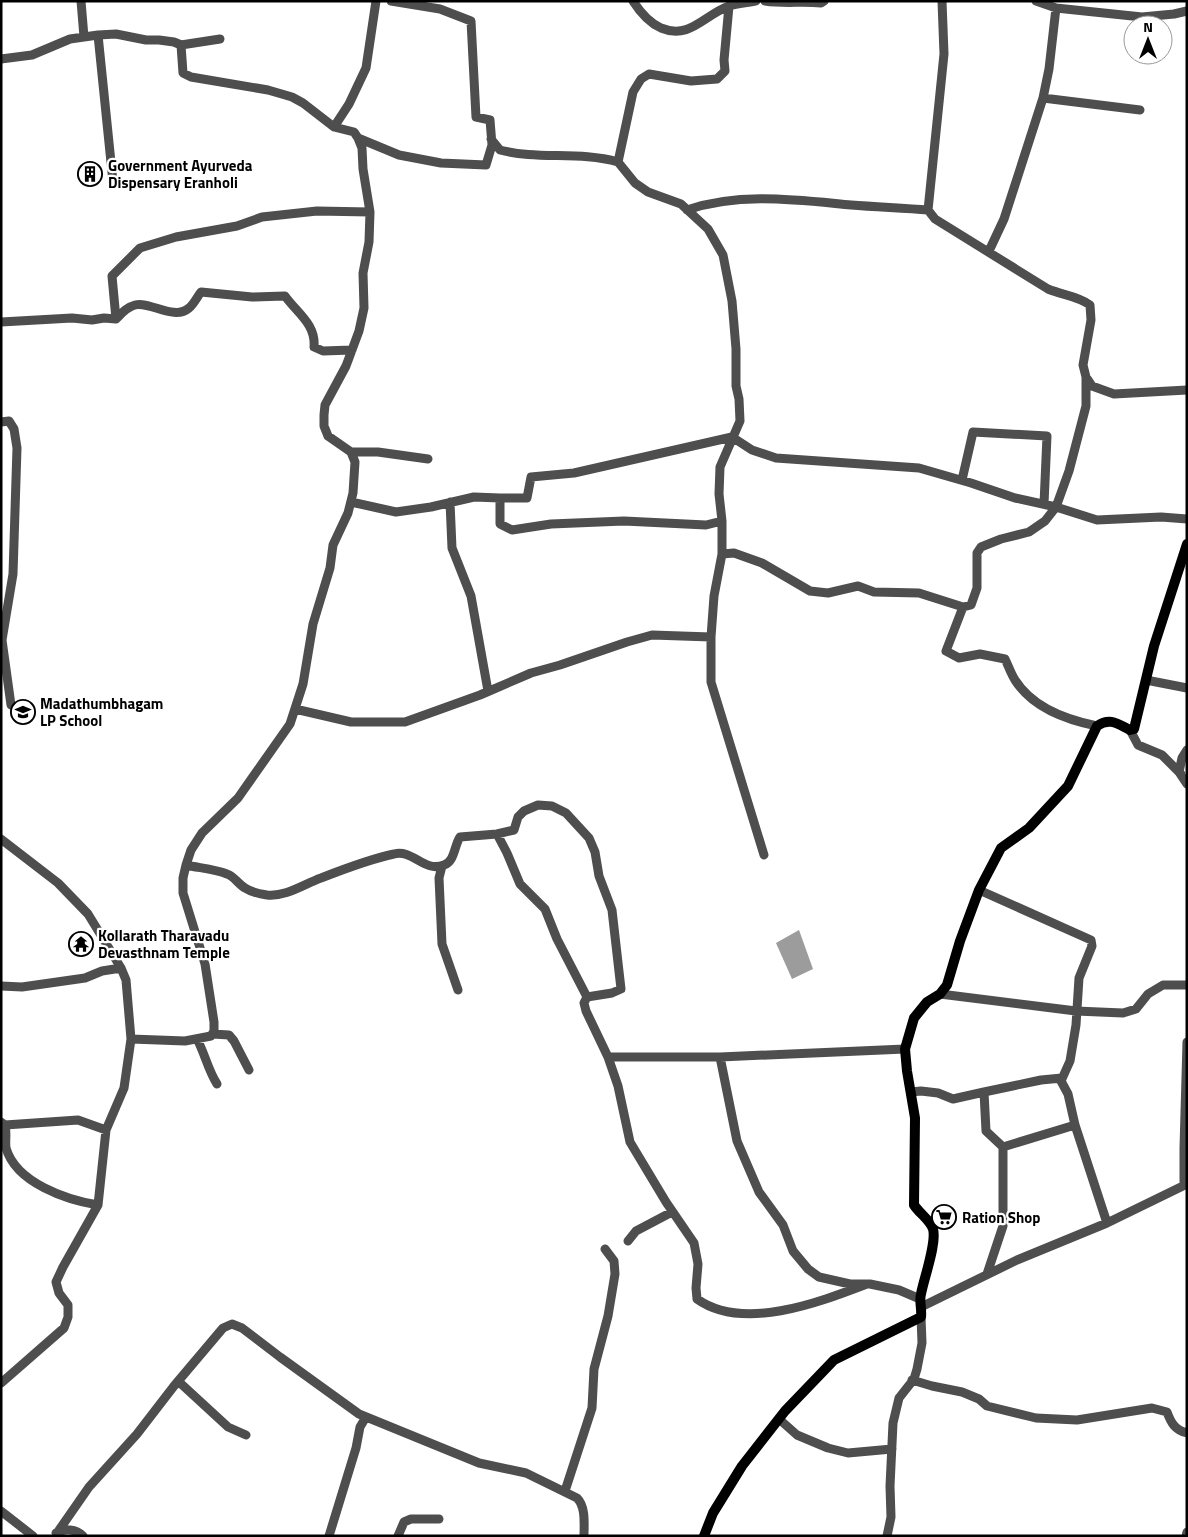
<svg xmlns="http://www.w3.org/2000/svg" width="1188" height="1537" viewBox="0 0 1188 1537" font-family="'Titillium Web',sans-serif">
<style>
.water{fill:#9c9c9c}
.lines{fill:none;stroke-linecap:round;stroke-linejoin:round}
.minor{stroke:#4e4e4e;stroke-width:9}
.major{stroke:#000;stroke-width:10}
.labels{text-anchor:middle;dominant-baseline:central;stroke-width:4.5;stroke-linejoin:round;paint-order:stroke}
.poi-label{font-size:15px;font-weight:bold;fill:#000;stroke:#fff;text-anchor:start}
</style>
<rect width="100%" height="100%" fill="#fff"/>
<path class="water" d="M799 930 813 969 792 979 776 943Z"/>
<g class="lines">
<path class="minor" d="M81 1 84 37
M633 1C640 12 650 23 661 28 690 40 704 15 729 6 738 3 748 3 756 1
M765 1C784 4 802 1 821 3L824 1
M1036 1 1056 8 1142 17 1174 14 1187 11
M98 35 113 182
M181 45 220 39
M1 59 32 55 70 39 98 35 116 34 146 40H159L174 42 181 45 183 73 191 77 268 90 292 97 303 103 334 127
M1043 98 1140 110
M358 138 399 155 441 163 486 165 492 145 490 120 476 117 471 21 440 9 391 1
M491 139 500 150C538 160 579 151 618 162L635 183 648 192 681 204 708 229 723 255 732 301 736 349V386L739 399 740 421 720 467 719 494 722 521V554L714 596 711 637V682L764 855
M618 162 633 92 641 79 649 74 691 81 717 79 725 71 724 60 729 6
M687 210C740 192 797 200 851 205 877 207 902 208 928 210L935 219 1048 289C1062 295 1078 296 1090 305L1091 320 1083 365 1086 377V406L1069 471 1056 507 1045 521 1029 532 1001 539 981 547 977 553V588L971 605 963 607 919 593 874 592 858 586 828 593 810 591 762 563 734 553 722 554
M928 210 944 54 942 1
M989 251 1004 219 1043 98 1049 69 1056 8
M116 319 112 276 140 248 176 237 237 226 262 217 317 211 370 212
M1 322 72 318 92 320 104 318 116 319C122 313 127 307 135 305 150 301 174 321 189 308 194 304 197 297 201 292L252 297 285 296C297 313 316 324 314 347L323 351 352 350
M1086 377 1092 386 1114 394 1187 390
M1 422 9 421 14 429 17 448 13 574 2 640 11 705
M351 452H378L428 459
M962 480 973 432 1047 436 1044 504
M351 502 396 512 431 507 474 497 500 498
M450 502 452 548 471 596 488 691
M722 521 706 525 624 521 551 524 512 530 500 524V498H527L531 477 574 473 732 437 752 450 776 458 919 468 971 483 1015 498 1056 507 1097 520 1161 517 1187 519
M963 607 946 651 959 658 980 654 1005 659C1008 665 1011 674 1015 680 1032 707 1067 720 1097 726
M1146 680 1187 688
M295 709 351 722H405L480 695 531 673 560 665 627 642 652 635 711 637
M1130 730 1138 745 1162 755 1181 774
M1187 750 1182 758 1179 772 1187 784
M497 834 507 853 520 884 545 909 557 939 587 997
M1 839 58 883 88 914 121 968 126 980 131 1039 124 1088 106 1130 98 1205 63 1267 56 1282 59 1293 68 1305V1317L64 1328 1 1383
M186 865C199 868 214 869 227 874 234 876 238 884 245 888 251 892 260 894 267 895 286 897 304 884 321 878 344 869 370 859 394 854 413 849 424 873 444 865 455 861 454 846 460 837L497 834 514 830 518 817 524 811 538 805 552 806 566 813 589 838 595 852 599 876 612 910 621 989 612 993 587 997 584 1003 586 1011 608 1057H720L905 1049
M442 866 439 878 442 944 458 990
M979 890 1091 940 1092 946 1079 978 1076 1025 1070 1061 1061 1081 1068 1094 1075 1125 1107 1223
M1 986 22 987 85 978 102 971 121 968
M940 994 1076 1011 1123 1013 1136 1009 1148 994 1163 985H1187
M213 1034 229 1035 234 1041 249 1070
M131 1039 185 1041 211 1036 214 1031V1022L205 964 183 893V878L186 865 191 850 202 833 238 798 290 724 303 684 313 624 330 568 333 545 348 513 353 493 355 462 351 452 328 436 324 426V415L325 405 346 366 359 331 364 308 363 273 369 242 370 212 363 169 362 148 358 138 354 132 334 127 349 104 366 68 376 1
M197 1039C205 1054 208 1070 217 1084
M608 1057 618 1086 630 1142 666 1202 694 1243 698 1264 696 1288 697 1299C743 1332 820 1302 867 1284
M720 1057 737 1141 759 1192 783 1225 793 1251 808 1269 819 1277 850 1284H870L899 1290 920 1299
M911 1092 921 1091 938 1093 953 1099 984 1092
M1 1122 5 1125C7 1133 5 1141 6 1148 16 1183 67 1200 98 1205
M5 1125 78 1120 106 1130
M1003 1147 986 1131 984 1092 1041 1080 1062 1078
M1184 1184V1148L1187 1042
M628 1241 636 1231 672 1212
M987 1274 1003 1226V1147L1075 1125
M921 1307 1017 1260 1107 1223 1187 1184
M912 1380 932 1386 962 1392 979 1399 987 1406 1036 1418 1077 1420 1152 1408 1167 1412C1171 1423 1175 1430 1187 1433
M178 1381 228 1427 246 1435
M779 1419 797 1435 828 1448 848 1453 892 1449
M565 1491 592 1408 594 1369 608 1316 615 1274 614 1261 605 1249
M1 1511 33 1536
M56 1533C65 1528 76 1529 83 1536
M57 1533 89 1487 137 1434 174 1386 223 1328 232 1324 242 1328 280 1357 359 1414 479 1463 526 1473 577 1498C586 1507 584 1524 584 1536
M329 1536 356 1448 360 1427 366 1417
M398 1536 404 1522 411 1519H439
M887 1536 891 1517 890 1486 893 1423 899 1398 914 1379 917 1369 922 1343 921 1317
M1186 1536 1187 1532"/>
<path class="major" d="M704 1536 713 1513 742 1466 785 1411 834 1360 921 1317C922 1309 919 1301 921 1294 924 1278 937 1243 933 1229 930 1220 919 1213 914 1205L915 1118 907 1071 905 1049 914 1018 927 1002 940 994 947 985 960 941 979 890 1001 848 1029 828 1068 786 1097 726C1110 717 1118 724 1130 730L1134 729 1154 646 1187 544"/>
</g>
<defs>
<symbol id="building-ring" viewBox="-11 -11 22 22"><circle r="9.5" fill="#fff" stroke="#000" stroke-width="1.5"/><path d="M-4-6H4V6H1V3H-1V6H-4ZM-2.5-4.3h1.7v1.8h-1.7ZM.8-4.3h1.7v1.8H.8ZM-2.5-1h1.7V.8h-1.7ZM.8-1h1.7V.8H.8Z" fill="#000"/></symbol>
<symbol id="school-ring" viewBox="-11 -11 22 22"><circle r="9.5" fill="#fff" stroke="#000" stroke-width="1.5"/><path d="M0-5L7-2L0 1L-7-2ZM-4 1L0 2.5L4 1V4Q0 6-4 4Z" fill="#000"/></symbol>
<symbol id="temple-ring" viewBox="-11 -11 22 22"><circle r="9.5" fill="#fff" stroke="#000" stroke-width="1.5"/><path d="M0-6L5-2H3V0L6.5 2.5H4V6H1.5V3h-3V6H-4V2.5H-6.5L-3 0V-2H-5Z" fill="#000"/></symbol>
<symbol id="supermarket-ring" viewBox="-11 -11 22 22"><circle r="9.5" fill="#fff" stroke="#000" stroke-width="1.5"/><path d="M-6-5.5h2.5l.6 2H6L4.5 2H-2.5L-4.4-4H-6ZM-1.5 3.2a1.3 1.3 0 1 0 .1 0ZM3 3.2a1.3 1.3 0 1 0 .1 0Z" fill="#000"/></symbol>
</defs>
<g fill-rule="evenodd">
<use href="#building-ring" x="76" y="160" width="28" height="28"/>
<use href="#school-ring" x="9" y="698" width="28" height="28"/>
<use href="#temple-ring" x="67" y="930" width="28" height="28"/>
<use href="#supermarket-ring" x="930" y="1203" width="28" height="28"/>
</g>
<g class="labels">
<g class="poi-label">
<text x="108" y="165">Government Ayurveda<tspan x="108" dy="17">Dispensary Eranholi</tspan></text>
<text x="40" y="703">Madathumbhagam<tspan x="40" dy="17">LP School</tspan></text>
<text x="98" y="935">Kollarath Tharavadu<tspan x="98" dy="17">Devasthnam Temple</tspan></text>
<text x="962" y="1217">Ration Shop</text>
</g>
</g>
<rect width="1188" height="1537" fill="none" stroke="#000000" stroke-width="5"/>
<g transform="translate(1148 40)"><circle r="24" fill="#ffffff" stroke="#999999"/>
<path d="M0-4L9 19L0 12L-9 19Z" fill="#000000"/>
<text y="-8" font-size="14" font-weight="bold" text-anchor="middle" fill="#000000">N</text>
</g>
</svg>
